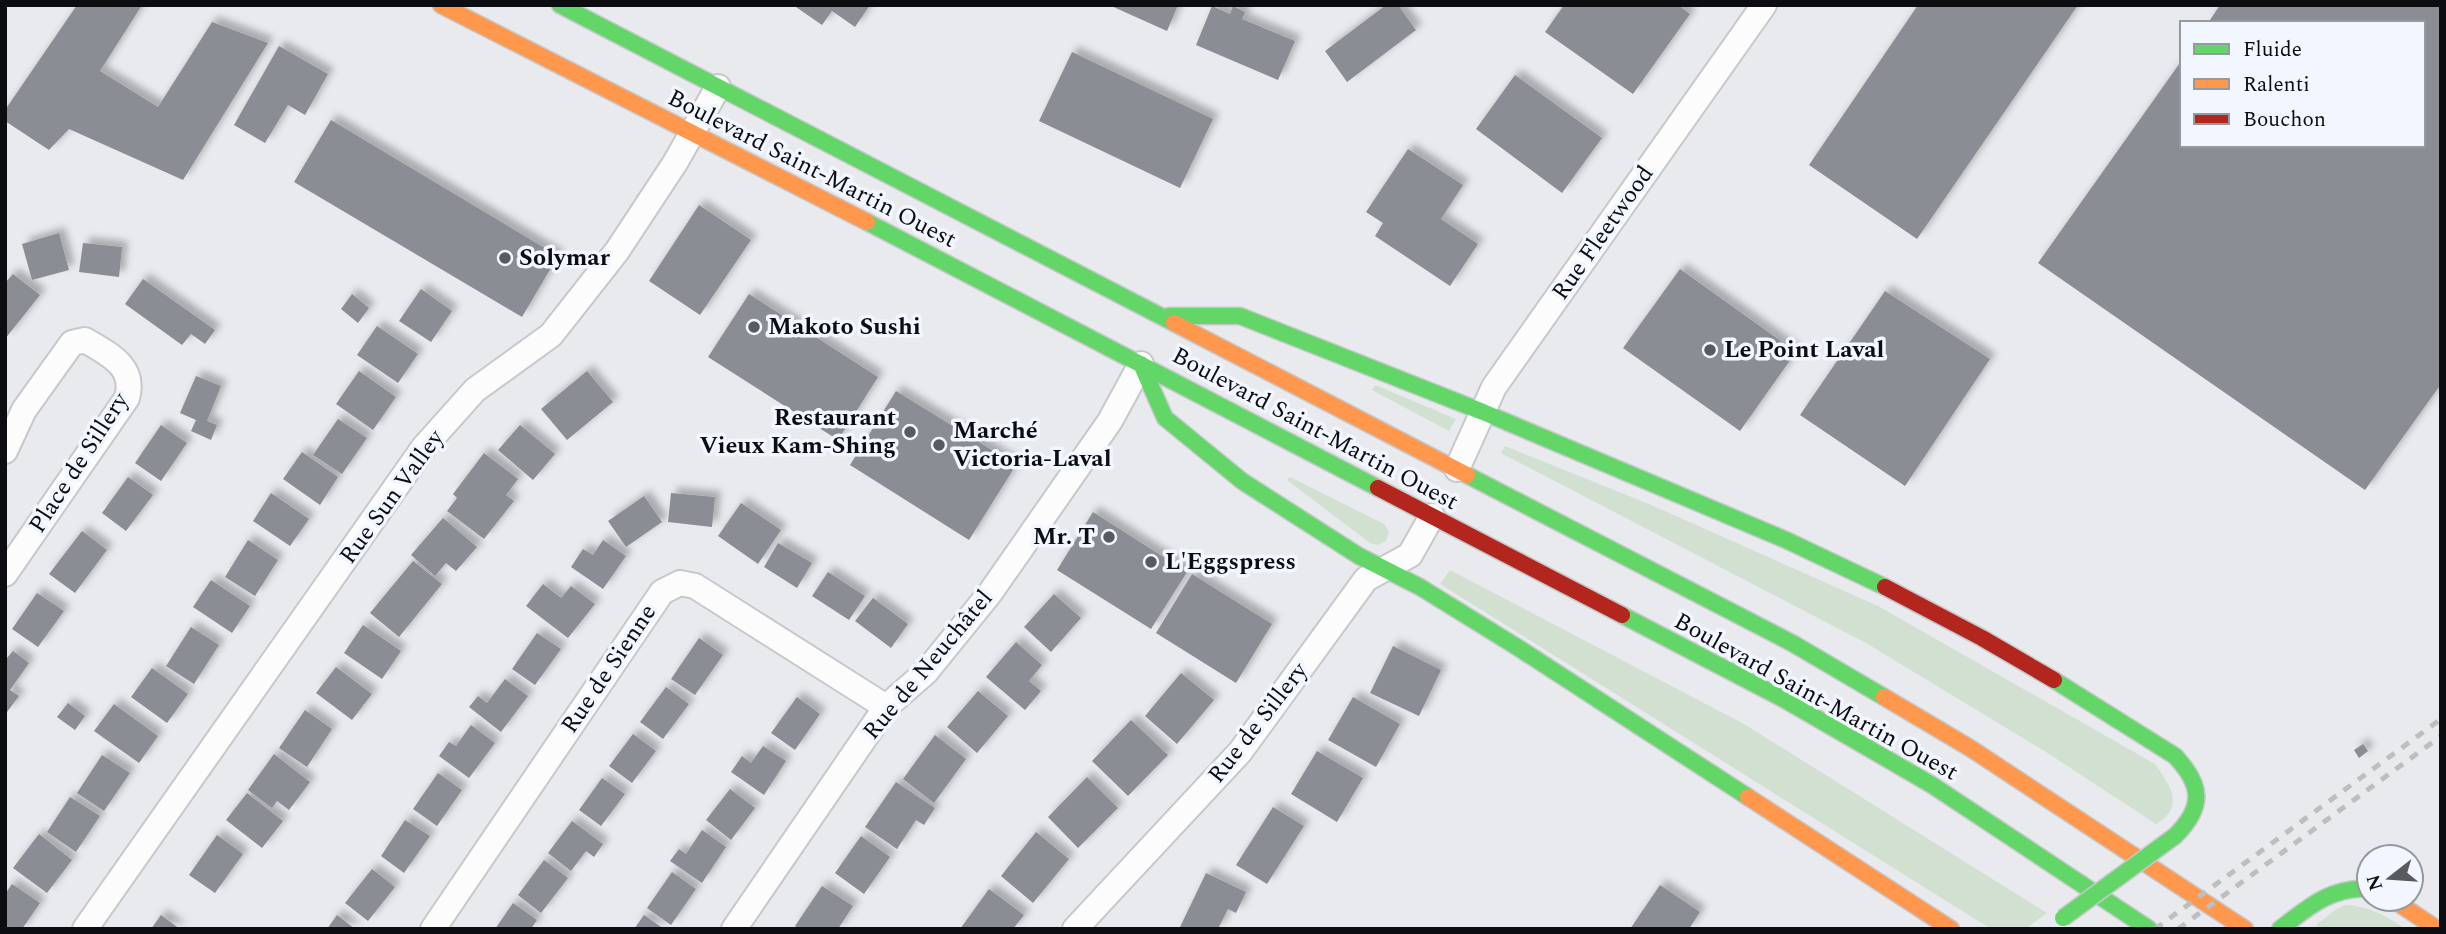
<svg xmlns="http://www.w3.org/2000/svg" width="2446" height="934" viewBox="0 0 2446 934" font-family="Spectral,serif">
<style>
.green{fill:#d1e0d1}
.building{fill:#8a8d94;filter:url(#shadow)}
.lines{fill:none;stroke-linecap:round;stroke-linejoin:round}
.street-casing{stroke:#c6c8cb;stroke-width:28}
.fast-casing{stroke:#c6c8cb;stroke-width:19}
.slow-casing{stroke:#c6c8cb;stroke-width:19}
.jam-casing{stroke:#c6c8cb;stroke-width:19}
.street{stroke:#fcfcfc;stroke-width:24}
.fast{stroke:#63d668;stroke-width:16}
.slow{stroke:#ff974d;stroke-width:16}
.jam{stroke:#b3261e;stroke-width:16}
.rail{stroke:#bebebe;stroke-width:5;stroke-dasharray:9 9;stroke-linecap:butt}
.fast-bridge-casing{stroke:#c6c8cb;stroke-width:19;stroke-linecap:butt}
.fast-bridge{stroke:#63d668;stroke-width:16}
.poi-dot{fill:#595a5e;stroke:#f2f6ff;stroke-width:2.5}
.labels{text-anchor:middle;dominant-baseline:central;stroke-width:7;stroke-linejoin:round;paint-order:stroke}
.street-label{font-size:24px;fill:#0c0d10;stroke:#f2f6ff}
.poi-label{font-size:24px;font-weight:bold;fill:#0c0d10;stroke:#f2f6ff;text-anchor:start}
</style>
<defs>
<filter id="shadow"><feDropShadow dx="6" dy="-6" stdDeviation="3.5" flood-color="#0004"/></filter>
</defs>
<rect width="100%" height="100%" fill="#e8eaee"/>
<path class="green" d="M1375 385 1456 419 1449 431 1372 390Z
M1505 446 1649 504 1878 606 2155 764C2171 786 2185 807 2156 824L2046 752 1866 643 1501 453Z
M1290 477 1384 524 1389 532 1386 541 1378 545 1370 543 1287 480Z
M1450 570 1744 724 2047 913 2025 929H1993L1983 924 1440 584Z
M2345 905C2369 906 2385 915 2405 929H2321L2316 925 2335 910Z"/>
<path class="building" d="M77 5H142L100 71 158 107 212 22 268 43 183 180 69 129 49 150 5 121V110Z
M793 5H870L855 27 832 11 822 25Z
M1109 5H1178L1167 31Z
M1386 5H1398L1416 30 1347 82 1325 51Z
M1564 5H1678L1690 14 1633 94 1545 32Z
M1918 5H2078L1917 239 1809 165Z
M2220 5H2441V384L2365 490 2038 263 2182 60V145H2423V23H2208Z
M1212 6 1230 14 1233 6 1245 12 1242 19 1295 41 1278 80 1196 45Z
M279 46 328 74 305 115 288 105 265 143 234 125Z
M1072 52 1213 119 1180 188 1039 121Z
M1515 75 1602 138 1562 193 1476 129Z
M331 120 558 256 522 317 294 182Z
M1408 149 1463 185 1441 219 1478 244 1450 286 1375 236 1383 223 1366 212Z
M699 205 751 240 700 315 649 281Z
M59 233 69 270 32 280 22 244Z
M83 243 122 247 119 277 79 272Z
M1680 269 1796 352 1740 431 1623 348Z
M13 274 40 295 5 339V283Z
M143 279 215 330 205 344 191 334 182 345 125 304Z
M421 289 452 311 431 342 399 321Z
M1885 291 1990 359 1905 486 1800 415Z
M352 294 369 308 358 323 341 309Z
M749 294 878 377 838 440 708 357Z
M377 326 418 354 398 383 357 355Z
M359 371 396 397 373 430 336 404Z
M587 371 613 402 567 440 541 409Z
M196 376 221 386 207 421 217 425 211 440 191 431 196 420 180 413Z
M896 391 1016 465 969 540 850 465Z
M338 419 367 438 342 474 313 455Z
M161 425 187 443 161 481 135 463Z
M520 425 555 454 533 480 498 450Z
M302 452 338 477 320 505 283 479Z
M484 453 518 479 506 495 514 501 484 539 447 511 457 498 453 494Z
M128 477 153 495 126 531 102 513Z
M271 493 309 519 290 546 253 521Z
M671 493 715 497 712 527 668 522Z
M644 496 662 522 626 547 608 521Z
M741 503 781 530 758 564 718 536Z
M1093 512 1187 572 1151 629 1057 570Z
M443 518 477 547 456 571 446 563 435 576 411 555Z
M82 531 107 550 75 593 49 574Z
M248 540 278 560 255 596 225 577Z
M603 540 626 556 603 589 571 567 583 549 593 555Z
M778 543 812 563 797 588 764 567Z
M413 561 442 584 399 637 370 613Z
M828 572 865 596 849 620 812 596Z
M1192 574 1272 624 1236 683 1156 633Z
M211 580 250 606 232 633 193 607Z
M543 584 561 598 571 586 595 604 568 638 526 606Z
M37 593 64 611 38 647 12 629Z
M1054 594 1081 618 1051 652 1024 627Z
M873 598 908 624 891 648 855 621Z
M363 625 401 651 382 679 344 653Z
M191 627 219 645 194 684 166 666Z
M537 633 561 649 535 685 512 669Z
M699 638 723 655 695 695 671 679Z
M1016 642 1042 665 1029 681 1041 691 1025 710 986 677Z
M1393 646 1441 670 1419 716 1370 693Z
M13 651 29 663 10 690 19 696 7 712 5 711V657L7 658Z
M336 667 372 694 352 720 316 693Z
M152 668 188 694 167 723 131 697Z
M1181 673 1214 700 1177 744 1145 716Z
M505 679 528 696 501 732 469 707 478 696 487 703Z
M666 687 689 704 663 739 640 722Z
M978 691 1008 716 977 753 947 727Z
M797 697 820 714 795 750 771 733Z
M1353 697 1400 724 1376 767 1328 740Z
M68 703 85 716 75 730 57 717Z
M114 704 158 736 139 763 94 731Z
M305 710 332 729 307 767 279 748Z
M1131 720 1168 755 1128 796 1092 761Z
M471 725 495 743 469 778 439 756 449 742 456 746Z
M633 734 656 751 632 783 609 766Z
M935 735 966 759 934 803 903 779Z
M2363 744 2368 751 2359 758 2354 750Z
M763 746 786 761 764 795 731 772 742 756 751 763Z
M1317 751 1363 778 1337 822 1291 794Z
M274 754 310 782 289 810 277 801 272 808 248 790Z
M102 755 130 773 104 811 77 793Z
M438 773 462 790 437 826 413 809Z
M1087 777 1118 808 1078 848 1048 817Z
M602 778 625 794 601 826 579 810Z
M896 782 935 808 924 825 916 820 897 849 865 827Z
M730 789 755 808 731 840 706 820Z
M247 793 283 821 262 848 226 820Z
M70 797 100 816 76 852 47 832Z
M1273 807 1304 826 1267 884 1236 865Z
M405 820 430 836 404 873 381 856Z
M572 821 603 844 594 857 586 851 571 871 548 853Z
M702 830 726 847 702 883 670 861 679 849 686 854Z
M1036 832 1069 859 1033 903 1001 876Z
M39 834 72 860 47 893 13 868Z
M217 835 243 854 215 893 189 875Z
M861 836 890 857 864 894 835 873Z
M544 860 568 878 541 913 518 895Z
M372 869 395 887 368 921 345 903Z
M672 872 696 889 671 925 647 908Z
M1206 873 1246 892 1236 913 1228 909 1218 929H1179Z
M12 884 40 903 22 929H5V894Z
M1660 885 1700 912 1689 929H1630Z
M822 886 853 906 838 929H799L795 926Z
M989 889 1024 915 1013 929H960Z
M513 903 537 920 531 929H495Z
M161 915 180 929H151Z
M337 915 355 929H327Z
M644 915 664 929H634Z"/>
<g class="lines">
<defs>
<path id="street" d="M5 451 24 410 72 343 85 340C108 354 136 366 127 398L5 574
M1457 469 1494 387 1764 5
M85 929 424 447 475 390 551 335 617 251 675 163 718 87
M433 929 662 592 680 583 695 586 886 707
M734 929 886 707 926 672 990 593 1110 421 1141 364
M1075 929 1240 752 1366 579 1410 555 1432 516"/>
<path id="fast" d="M560 5 1174 323
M867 222 1378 488
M1169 316H1240L1483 412 1786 540 1885 587
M1141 364 1165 418 1242 481 1359 556 1420 587 1517 647 1748 797
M1467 475 1792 643 1884 697
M1622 615 1787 701 1932 785 2149 929
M2054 680 2175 756C2203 786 2204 807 2175 836
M2280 929C2307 908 2332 886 2369 889"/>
<path id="slow" d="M441 5 867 222
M1174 323 1467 475
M1884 697 1970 748 2245 929
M1748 797 1951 929
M2392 899 2437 929"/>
<path id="jam" d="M1378 488 1622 615
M1885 587 1982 638 2054 680"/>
</defs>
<use href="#street" class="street-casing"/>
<use href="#fast" class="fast-casing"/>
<use href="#slow" class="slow-casing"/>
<use href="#jam" class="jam-casing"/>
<use href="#street" class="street"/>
<use href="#fast" class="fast"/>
<use href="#slow" class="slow"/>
<use href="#jam" class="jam"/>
<path class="rail" d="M2155 929 2441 719
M2178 929 2441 736"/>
<defs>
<path id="fast-bridge" d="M2063 918 2175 836"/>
</defs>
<use href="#fast-bridge" class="fast-bridge-casing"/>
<use href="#fast-bridge" class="fast-bridge"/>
</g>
<g class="poi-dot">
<circle cx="505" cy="258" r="7"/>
<circle cx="754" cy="327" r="7"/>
<circle cx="1710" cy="350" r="7"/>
<circle cx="910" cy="432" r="7"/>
<circle cx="939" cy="445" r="7"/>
<circle cx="1109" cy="537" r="7"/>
<circle cx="1151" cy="562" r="7"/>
</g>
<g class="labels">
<g class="street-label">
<text transform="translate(812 169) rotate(27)">Boulevard Saint-Martin Ouest</text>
<text transform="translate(1603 233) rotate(-55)">Rue Fleetwood</text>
<text transform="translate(1315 429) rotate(28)">Boulevard Saint-Martin Ouest</text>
<text transform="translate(79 463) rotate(-57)">Place de Sillery</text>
<text transform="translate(392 497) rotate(-54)">Rue Sun Valley</text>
<text transform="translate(928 665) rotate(-50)">Rue de Neuchâtel</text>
<text transform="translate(609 669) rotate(-56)">Rue de Sienne</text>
<text transform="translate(1816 697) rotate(29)">Boulevard Saint-Martin Ouest</text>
<text transform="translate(1258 723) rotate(-52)">Rue de Sillery</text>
</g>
<g class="poi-label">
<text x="519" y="258">Solymar</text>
<text x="768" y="327">Makoto Sushi</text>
<text x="1724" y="350">Le Point Laval</text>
<text x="896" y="418" text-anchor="end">Restaurant<tspan x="896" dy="28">Vieux Kam-Shing</tspan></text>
<text x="953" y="431">Marché<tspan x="953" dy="28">Victoria-Laval</tspan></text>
<text x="1095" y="537" text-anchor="end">Mr. T</text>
<text x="1165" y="562">L'Eggspress</text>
</g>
</g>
<rect width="2446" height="934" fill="none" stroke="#0c0d10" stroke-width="14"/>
<rect x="2180" y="21" width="245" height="126" fill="#f2f6ff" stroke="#96999f" stroke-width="2"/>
<rect x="2194" y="44" width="35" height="10" fill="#63d668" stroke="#96999f" stroke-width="2"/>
<text x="2243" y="56" font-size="21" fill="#0c0d10">Fluide</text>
<rect x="2194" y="79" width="35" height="10" fill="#ff974d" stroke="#96999f" stroke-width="2"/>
<text x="2243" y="91" font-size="21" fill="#0c0d10">Ralenti</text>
<rect x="2194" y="114" width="35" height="10" fill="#b3261e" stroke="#96999f" stroke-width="2"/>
<text x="2243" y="126" font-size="21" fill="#0c0d10">Bouchon</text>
<g transform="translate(2390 878) rotate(253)"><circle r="33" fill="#f2f6ff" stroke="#96999f" stroke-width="2"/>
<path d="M0-5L12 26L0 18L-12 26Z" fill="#595a5e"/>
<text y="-10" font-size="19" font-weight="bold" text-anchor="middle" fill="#0c0d10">N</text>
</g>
</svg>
